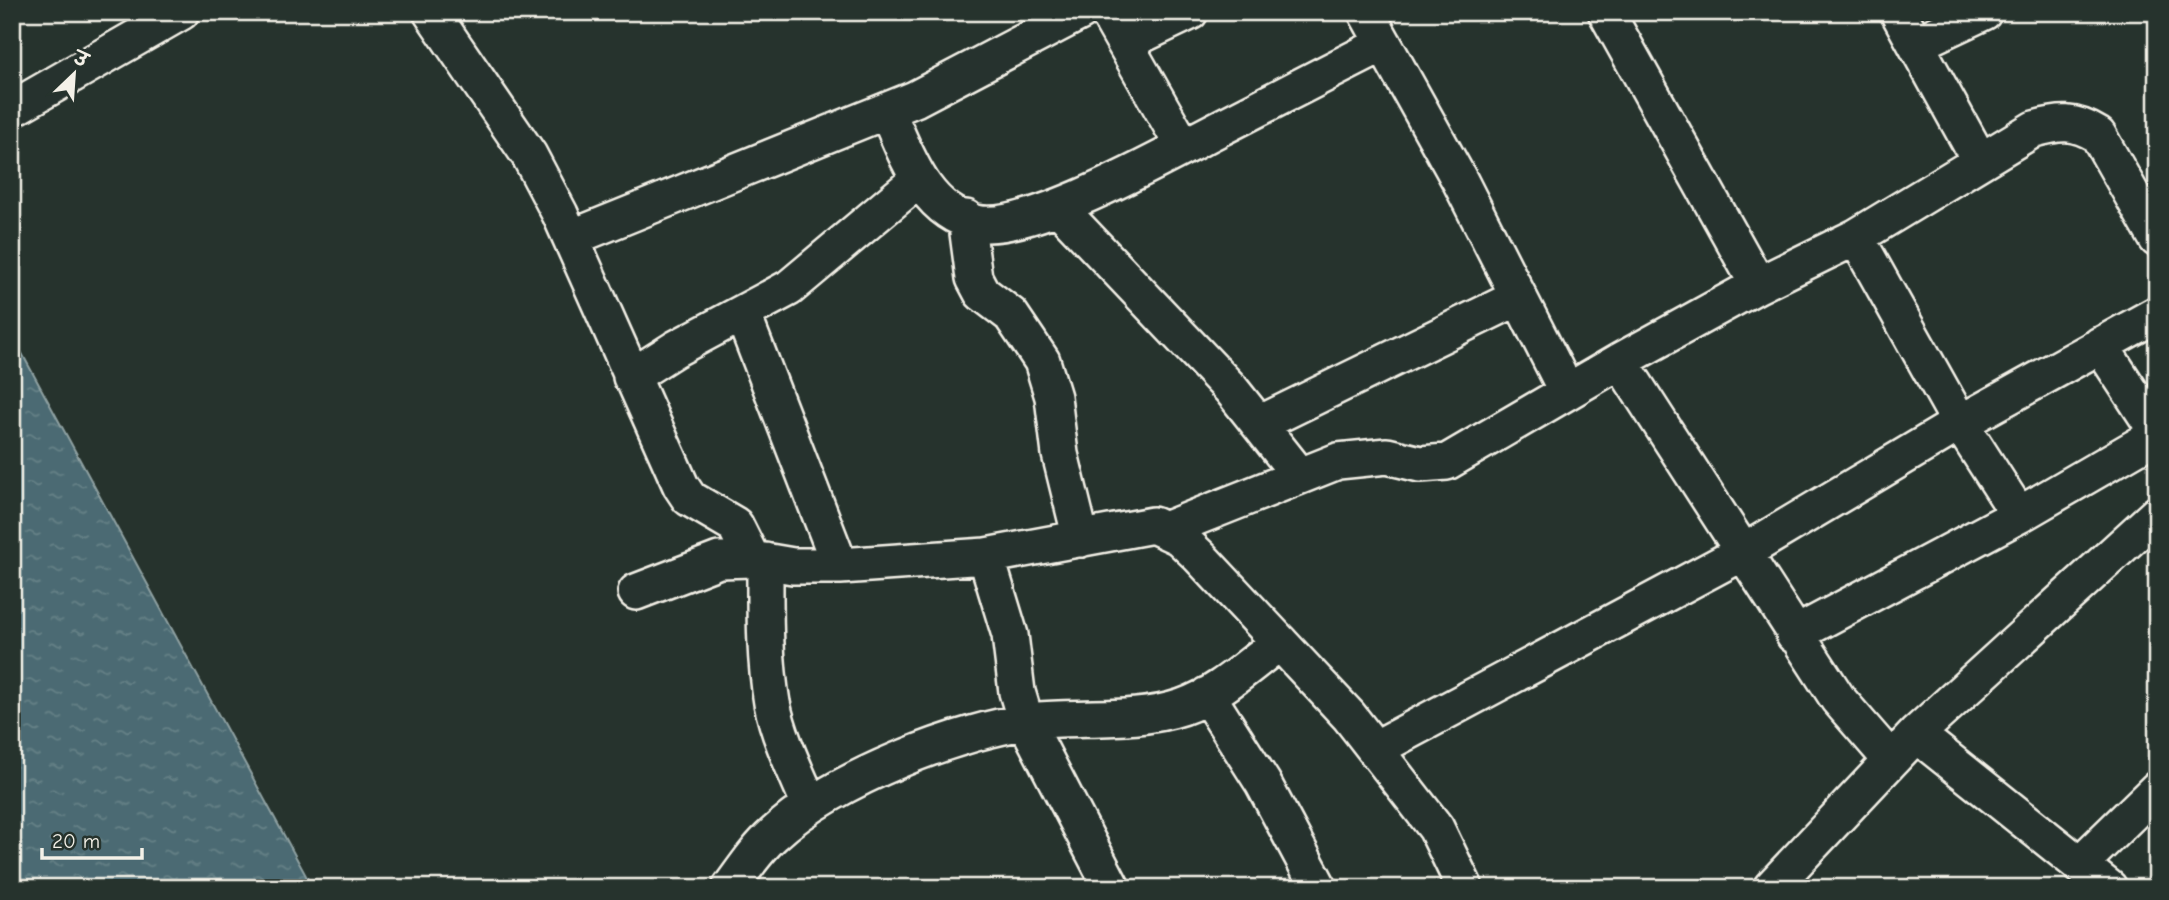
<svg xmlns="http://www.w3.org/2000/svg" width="2169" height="900" viewBox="0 0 2169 900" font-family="'Comic Neue','Playpen Sans Deva',sans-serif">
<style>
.water{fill:url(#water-ripples);stroke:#8fa1a2;stroke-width:2}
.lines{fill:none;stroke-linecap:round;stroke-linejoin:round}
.minor-casing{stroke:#f4f1e8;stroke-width:40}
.minor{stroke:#26332d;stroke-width:35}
</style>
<defs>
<pattern id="water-ripples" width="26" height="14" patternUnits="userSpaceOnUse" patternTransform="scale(1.75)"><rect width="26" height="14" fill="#4c6b73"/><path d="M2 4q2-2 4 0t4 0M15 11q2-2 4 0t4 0" fill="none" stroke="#668187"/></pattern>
</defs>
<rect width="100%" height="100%" fill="#26332d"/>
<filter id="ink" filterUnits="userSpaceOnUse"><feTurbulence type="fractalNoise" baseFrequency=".0143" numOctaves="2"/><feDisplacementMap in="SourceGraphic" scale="14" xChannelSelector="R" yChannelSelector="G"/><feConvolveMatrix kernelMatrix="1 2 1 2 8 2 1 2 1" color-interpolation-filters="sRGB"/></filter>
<g filter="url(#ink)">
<path class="water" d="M12 335 310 883 308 888H12Z"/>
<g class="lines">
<defs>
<path id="minor" d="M431 12 529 155 560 214 681 486 689 498 735 525 752 559
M1107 12 1183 146
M1366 12 1460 181 1567 392
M1606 12 1758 285
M1898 12 1980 161
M1125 43 1190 12
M1916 44 1984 12
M12 109 181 12
M887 111C906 153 924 212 976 223 1027 235 1169 154 1218 129 1273 101 1328 72 1384 44
M1058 207 1231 389 1300 476
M966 218 974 278 982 293 1011 315 1042 361 1053 397 1060 454 1081 539
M1856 237 1960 423 2019 515
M571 238 915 99 1081 12
M743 315 840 566
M2100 345 2157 432
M1620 361 1838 699 1891 760
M631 377 675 349 789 288 919 179
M1259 424 1519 297
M1167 529 1338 461 1387 456 1420 464 1447 462 1620 361 1758 285 1856 237 2034 129C2060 122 2074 120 2098 135L2157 239
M986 556 1010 635 1017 692 1026 722 1112 888
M765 561C765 609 764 656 772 703 779 738 796 772 810 805
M636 592 719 560 752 559 793 566H840L986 556 1153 525 1179 537 1199 556 1349 716 1436 828 1465 888
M1794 635 2019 515 2157 435
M1207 695 1263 783 1319 888
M1916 734 2109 888
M1375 749 1744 552 1960 423 2157 314
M2080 864 2157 789
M730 888C744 869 757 849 774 834 831 780 962 728 1040 720 1086 716 1138 722 1182 707 1218 695 1250 664 1280 642
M1771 888 1916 734 2157 514"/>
</defs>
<use href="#minor" class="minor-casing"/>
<use href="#minor" class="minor"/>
</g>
</g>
<rect width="2169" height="900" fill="none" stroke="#26332d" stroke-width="42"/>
<rect x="21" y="21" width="2127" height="858" fill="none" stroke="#f4f1e8" stroke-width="2.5" filter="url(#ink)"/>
<g transform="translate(74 74) rotate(25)" stroke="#26332d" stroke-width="5" paint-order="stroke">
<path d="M0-5L12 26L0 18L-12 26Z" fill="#f4f1e8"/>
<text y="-10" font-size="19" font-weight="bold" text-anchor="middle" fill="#f4f1e8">उ</text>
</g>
<path d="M42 848v10h100v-10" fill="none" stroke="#f4f1e8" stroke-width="3.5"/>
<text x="52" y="848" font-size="21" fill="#f4f1e8" stroke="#26332d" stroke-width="5" paint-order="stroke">20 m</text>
</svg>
